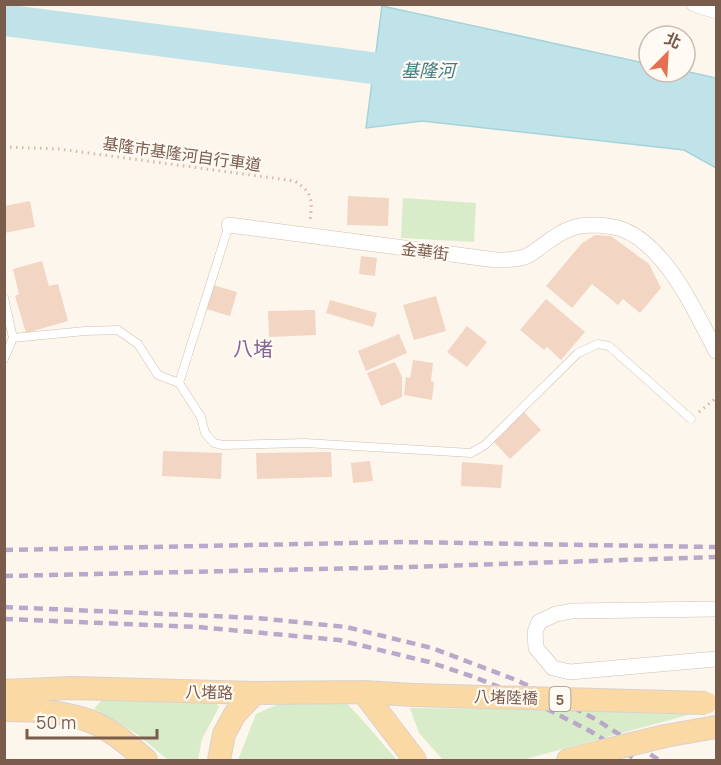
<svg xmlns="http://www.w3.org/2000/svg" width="721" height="765" viewBox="0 0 721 765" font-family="Manrope,'Noto Sans TC',sans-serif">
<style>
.green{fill:#d8ecc9}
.water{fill:#bfe3e8;stroke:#a5d3da;stroke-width:1.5}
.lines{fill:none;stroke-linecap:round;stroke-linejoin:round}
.river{stroke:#bfe3e8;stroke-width:32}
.building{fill:#f3d5c3}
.service-casing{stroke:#d1beb0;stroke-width:9}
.minor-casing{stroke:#d1beb0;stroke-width:16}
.primary-casing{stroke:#dad1cd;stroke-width:24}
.path{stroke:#d9b8a5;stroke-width:3;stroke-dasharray:1.5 4.5;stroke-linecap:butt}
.service{stroke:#fff;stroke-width:8}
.minor{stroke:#fff;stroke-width:15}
.primary{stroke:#fbd9a5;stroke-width:22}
.rail{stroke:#b9a8c9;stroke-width:4.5;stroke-dasharray:9 6;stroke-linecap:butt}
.primary-bridge-casing{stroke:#dad1cd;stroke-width:24;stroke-linecap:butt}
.primary-bridge{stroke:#fbd9a5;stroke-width:22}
.labels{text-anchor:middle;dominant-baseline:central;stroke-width:4.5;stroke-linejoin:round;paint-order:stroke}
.shield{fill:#fffaf3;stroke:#a28b7f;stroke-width:1.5}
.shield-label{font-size:15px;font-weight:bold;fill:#7a5c4d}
.street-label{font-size:16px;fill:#7a5c4d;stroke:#fffaf3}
.water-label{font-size:18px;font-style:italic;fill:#437c86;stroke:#fffaf3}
.quarter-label{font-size:20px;fill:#846695;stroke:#fffaf3}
</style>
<rect width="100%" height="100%" fill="#fdf6ec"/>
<path class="green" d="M403 198 476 203 474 242 401 238Z
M214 700 219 707 202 739 198 760H168L137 734 94 709 101 701Z
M345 702 358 715 397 760H238L256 714 281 703Z
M410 708 703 711 522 760H443L419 733Z"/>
<path class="water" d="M382 6 649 64V72L685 71 716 78V168L684 150 422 121 366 128Z"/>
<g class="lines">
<path class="river" d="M4 20 418 74"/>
</g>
<path class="building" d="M348 196 389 198 388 226 347 225Z
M30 201 35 227 4 233V206Z
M595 235 611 236 649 264 661 288 640 313 623 299 618 305 592 284 572 308 546 286 582 243Z
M361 256 377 258 375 276 359 274Z
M42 261 49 286 58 284 68 321 26 333 15 296 19 294 13 269Z
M213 285 237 292 230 316 206 309Z
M436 296 446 331 414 340 403 305Z
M546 299 585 332 561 360 547 347 544 350 520 330Z
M330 300 377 313 373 327 326 313Z
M315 310 316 335 269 337 268 311Z
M467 326 487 342 467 367 447 352Z
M399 334 407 353 366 371 358 351Z
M413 360 433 363 431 381 434 382 432 400 404 395 406 377 410 378Z
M395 362 402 377V397L381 406 367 373Z
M524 412 541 430 510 459 493 441Z
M163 451 222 453 221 479 162 476Z
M331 452 332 477 257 479 256 453Z
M370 461 373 481 353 483 351 463Z
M462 462 503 465 501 488 461 486Z"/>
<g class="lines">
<defs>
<path id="service" d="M4 298 13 338
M4 359 13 338 85 331 118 330 138 344 158 375 179 383 201 417 205 433 214 443 223 445 305 443 471 453 485 445 578 353 598 344 609 346 691 419
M179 383 229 225"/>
<path id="minor" d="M694 4 716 11
M229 225 496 260C506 260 517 260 527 256 542 248 554 234 570 229 578 225 588 225 597 225 606 226 615 226 624 230 667 248 695 311 716 351
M716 609 572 611 556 614 539 622 535 632 536 648 553 668 570 672 716 659"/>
<path id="primary" d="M4 691 72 688 255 693 363 692 414 695
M363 692 415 760
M4 710C35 710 68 711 97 724 115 733 131 747 146 760
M665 736 716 727
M219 760 224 734 235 714 255 693
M568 760 599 752"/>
</defs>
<use href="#service" class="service-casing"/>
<use href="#minor" class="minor-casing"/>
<use href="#primary" class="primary-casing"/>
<path class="path" d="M4 147 59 149 295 181C314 194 312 200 310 222
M699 412 716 398"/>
<use href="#service" class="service"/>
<use href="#minor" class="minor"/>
<use href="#primary" class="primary"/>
<path class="rail" d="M4 550 401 542 716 547
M4 576 409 567 716 557
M4 607 257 618 346 627 432 648 516 680 557 699 597 720 659 760
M4 619 198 627 339 640 429 662 471 676 512 692 551 711 590 731 637 760"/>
<defs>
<path id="primary-bridge" d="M414 695 706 703
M599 752 665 736"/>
</defs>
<use href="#primary-bridge" class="primary-bridge-casing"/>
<use href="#primary-bridge" class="primary-bridge"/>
</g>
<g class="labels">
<rect class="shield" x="549.5" y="687" width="21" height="24" rx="4.5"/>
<g class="shield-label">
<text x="560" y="699">5</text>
</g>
<g class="street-label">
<text transform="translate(182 154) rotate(8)">基隆市基隆河自行車道</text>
<text transform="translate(425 251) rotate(7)">金華街</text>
<text transform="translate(209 692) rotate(1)">八堵路</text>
<text transform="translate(506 697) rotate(2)">八堵陸橋</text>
</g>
<g class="water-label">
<text x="428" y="70">基隆河</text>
</g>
<g class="quarter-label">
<text x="253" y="348">八堵</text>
</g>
</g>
<rect width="721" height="765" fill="none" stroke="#7a5c4d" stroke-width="12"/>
<g transform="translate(667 54) rotate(24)"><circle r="28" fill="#fffaf3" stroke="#cabbb1" stroke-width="1.5"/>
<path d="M0-4.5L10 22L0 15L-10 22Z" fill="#e76f51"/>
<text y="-9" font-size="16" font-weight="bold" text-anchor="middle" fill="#7a5c4d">北</text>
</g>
<path d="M27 729v9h130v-9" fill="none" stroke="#7a5c4d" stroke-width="3"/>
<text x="36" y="729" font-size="18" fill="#7a5c4d" stroke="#fffaf3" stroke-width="4.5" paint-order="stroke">50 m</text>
</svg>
